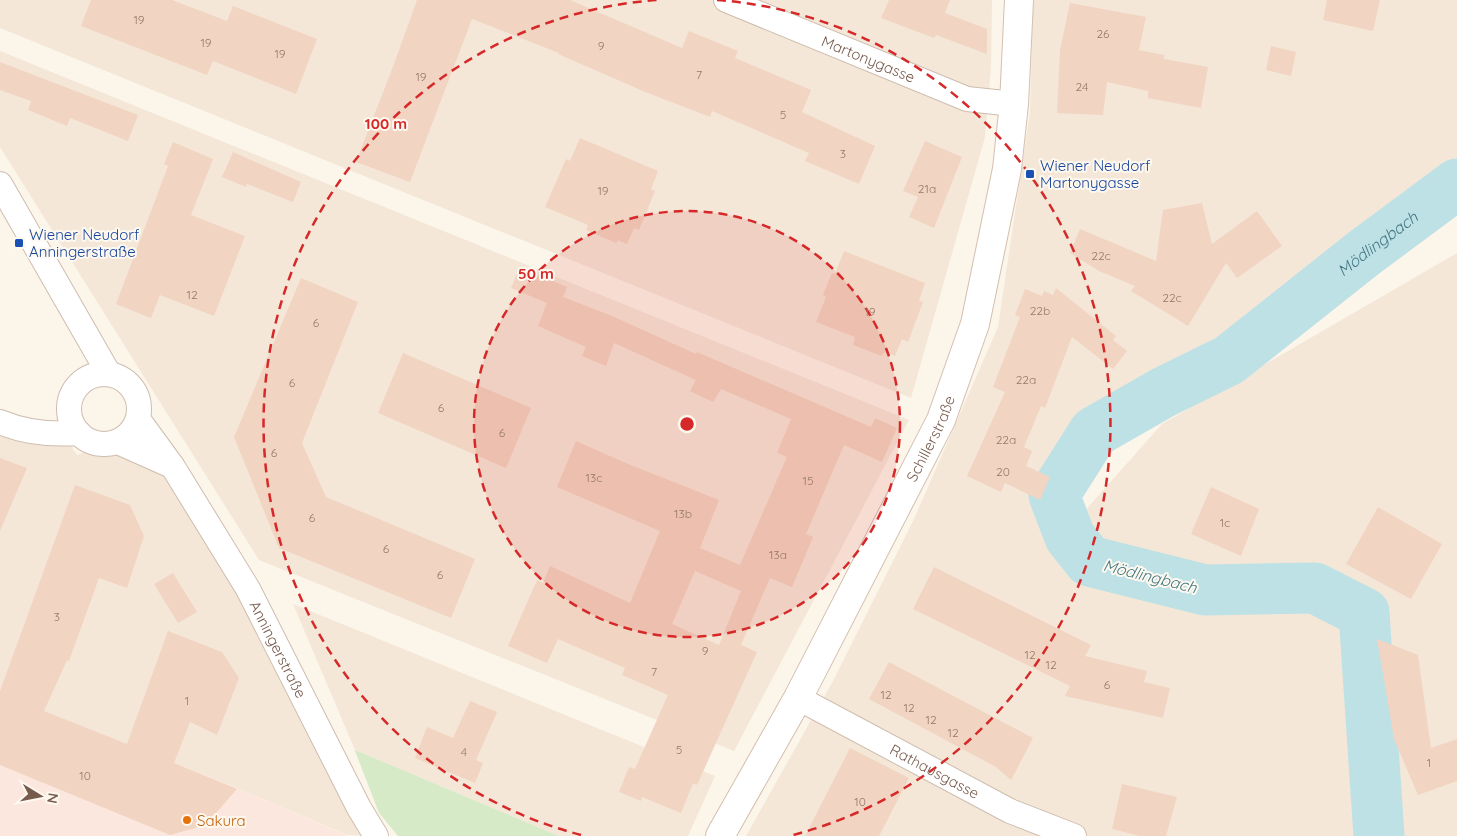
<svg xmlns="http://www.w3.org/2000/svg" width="1457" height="836" viewBox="0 0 1457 836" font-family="Quicksand,sans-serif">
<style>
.residential{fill:#f4e7d8}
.commercial{fill:#fce7de}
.green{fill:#d6eac8}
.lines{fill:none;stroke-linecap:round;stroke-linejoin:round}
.river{stroke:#bee1e6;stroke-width:51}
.building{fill:#f1d4c2;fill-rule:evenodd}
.street-casing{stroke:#cebdaf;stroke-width:26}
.secondary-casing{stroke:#d4bfaf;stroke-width:30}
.street{stroke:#fff;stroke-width:24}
.secondary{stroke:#fff;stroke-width:28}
.ring{fill:none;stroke:#d62828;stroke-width:2.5;stroke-dasharray:9 6}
.transit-dot{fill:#1a4fb4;stroke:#fef9f0;stroke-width:2}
.food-dot{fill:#e8710a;stroke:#fef9f0;stroke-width:2}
.labels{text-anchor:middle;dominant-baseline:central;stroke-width:4;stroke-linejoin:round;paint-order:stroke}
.number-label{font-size:12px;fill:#96796a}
.street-label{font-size:15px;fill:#775b4d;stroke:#fef9f0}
.transit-label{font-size:15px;fill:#164399;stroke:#fef9f0;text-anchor:start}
.food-label{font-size:15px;fill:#c56008;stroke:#fef9f0;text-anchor:start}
.water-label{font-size:16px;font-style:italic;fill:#447882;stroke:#fef9f0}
.centre{fill:#d62828;stroke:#fef9f0;stroke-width:2.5}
.ring-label{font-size:15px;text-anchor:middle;font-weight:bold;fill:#d62828;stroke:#fef9f0;stroke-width:4;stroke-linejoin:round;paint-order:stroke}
</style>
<rect width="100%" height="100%" fill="#fcf5ea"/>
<path class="residential" d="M0 0H992L991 67 985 137 911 398 0 28Z
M1033 0H1457V172L1395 222 1076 436 1037 515 1047 542 1079 568 1150 591 1299 600 1354 619 1363 836H746L833 681 914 519 998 327 1030 112Z
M0 51 909 420 734 751 259 560 0 147Z
M1457 253V836H1379L1367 606 1313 581 1205 578 1089 553 1082 514 1162 424Z
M0 422 71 446 77 455 107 444 173 467 376 836 347 835 237 788 0 694Z
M293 604 715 776 688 836H559L355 750Z"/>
<path class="commercial" d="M0 694 237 788 348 836H0Z"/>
<path class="green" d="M355 751V750L559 836H398L379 813Z"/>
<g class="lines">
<path class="river" id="s1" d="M1379 836 1364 613 1315 588 1205 590 1089 561 1070 537 1054 495 1094 432 1164 392 1229 360 1364 253 1457 184"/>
</g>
<path class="building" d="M91 0H172L227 21 233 6 317 39 296 94 213 61 207 75 81 26Z
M417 0H570L682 48 689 31 738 51 735 58 811 90 802 112 875 146 859 184 805 161 809 153 712 111 710 117 643 91 558 54 559 53 472 19 410 182 356 162 394 64Z
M889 0H950L945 13 987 29V54L936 35 934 38 881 18Z
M1327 0H1380L1373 31 1323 20Z
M1070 3 1146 17 1139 50 1164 55V59L1208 67 1201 108 1148 98V91L1107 82 1103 115 1057 113 1060 50Z
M1271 46 1296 52 1291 76 1266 70Z
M0 62 138 115 128 141 70 118 67 126 28 110 31 101 0 90Z
M580 138 658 171 651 189 655 191 639 230 634 228 627 244 618 240 616 243 586 230 588 225 545 207 566 159 570 161Z
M925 141 962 157 934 228 909 217 918 197 903 191Z
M173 142 213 159 191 215 245 236 214 316 160 295 151 318 116 304 168 166 164 164Z
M233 152 301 182 293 202 247 184 246 187 222 177Z
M1202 203 1212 244 1257 211 1282 246 1237 278 1226 263 1188 326 1131 291 1135 286 1099 271 1070 253 1080 229 1156 261 1163 210Z
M844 251 925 283 919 300 923 302 908 342 902 339 895 356 884 352 882 356 853 345 855 337 816 322 826 297 823 295 832 273 835 274Z
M520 267 567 287 563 297 612 316 696 354 697 352 871 427 875 418 897 428 882 462 844 445 806 534 813 537 792 587 770 578 741 645 757 652 697 785 693 783 681 813 642 797 641 801 619 792 629 767 635 769 668 695 622 675 625 668 558 639 547 663 508 646 537 580 543 583 550 566 630 603 660 531 557 487 576 441 628 464 719 500 700 548 740 565 787 457 777 453 791 419 721 389 713 402 690 391 696 380 614 343 606 366 582 356 586 347 538 326 547 303 511 288ZM695 571 741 591 719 645 672 624Z
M301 278 358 302 302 443 326 497 475 559 451 618 279 548 234 437Z
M1056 288 1116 336 1113 340 1127 351 1113 369 1072 337 1045 408 1041 406 1024 447 1032 451 1026 466 1050 477 1040 500 1005 483 1001 492 967 476 1005 392 993 387 1020 317 1015 315 1025 289 1042 296 1044 291 1053 295Z
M403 353 531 408 506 468 378 413Z
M0 458 27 468 0 531Z
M75 485 130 505 144 536 127 588 99 578 69 661 67 660 44 711 127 744 168 631 222 652 239 678 217 735 190 722 174 763 237 789 216 813 199 827 170 835 0 765V691Z
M1211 487 1259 509 1241 556 1191 534Z
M1378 507 1442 544 1411 599 1346 564Z
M934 567 1091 645 1085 656 1147 671 1144 682 1170 688 1163 718 1065 696 1070 686 913 609Z
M173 573 197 612 178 623 154 584Z
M1377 639 1418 655 1431 748 1457 739V781L1418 795 1394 739Z
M889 662 1033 738 1011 780 996 767 869 699Z
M470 701 497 712 476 760 483 763 475 783 415 758 427 727 453 738Z
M850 748 909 778 879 836H805Z
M1122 784 1177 797 1166 836H1140L1112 829Z"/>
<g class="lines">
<defs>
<g id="street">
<path id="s2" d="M726 0 967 99 1014 104"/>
<path d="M0 184 109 374"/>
<circle cx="104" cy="409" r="35"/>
<path id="s3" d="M138 419 173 467 248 589 359 808 376 836"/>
<path d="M0 422C26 433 51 435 79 433"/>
<path d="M118 442 172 466"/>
<path id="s4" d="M798 698 1010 811 1074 836"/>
</g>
<g id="secondary">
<path id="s5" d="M720 836 798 698 941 420 975 324 1007 169 1014 104 1019 0"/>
</g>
</defs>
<use href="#street" class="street-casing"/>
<use href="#secondary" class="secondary-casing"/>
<use href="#street" class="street"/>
<use href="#secondary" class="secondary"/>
</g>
<circle cx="687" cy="424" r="213" fill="#d62828" fill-opacity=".12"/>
<g class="ring">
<circle cx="687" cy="424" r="213"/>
<path d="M581 835A425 425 0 0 1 657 0M717 0A425 425 0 0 1 793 835"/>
</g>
<g class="transit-dot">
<rect x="1025" y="169" width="10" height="10" rx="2.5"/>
<rect x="14" y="238" width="10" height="10" rx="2.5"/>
</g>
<circle class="food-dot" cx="187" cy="820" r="5"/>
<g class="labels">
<g class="number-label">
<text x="139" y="19">19</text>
<text x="1103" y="33">26</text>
<text x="206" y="42">19</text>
<text x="601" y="45">9</text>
<text x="280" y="53">19</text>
<text x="699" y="74">7</text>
<text x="421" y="76">19</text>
<text x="1082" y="86">24</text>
<text x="783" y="114">5</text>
<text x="843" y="153">3</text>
<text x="927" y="188">21a</text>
<text x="603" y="190">19</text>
<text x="1101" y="255">22c</text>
<text x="192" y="294">12</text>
<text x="1172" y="297">22c</text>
<text x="1040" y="310">22b</text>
<text x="870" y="311">19</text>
<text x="316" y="322">6</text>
<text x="1026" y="379">22a</text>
<text x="292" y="382">6</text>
<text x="441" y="407">6</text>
<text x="502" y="432">6</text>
<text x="1006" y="439">22a</text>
<text x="274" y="452">6</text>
<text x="1003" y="471">20</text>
<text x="594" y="477">13c</text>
<text x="808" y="480">15</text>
<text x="683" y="513">13b</text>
<text x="312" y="517">6</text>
<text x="1225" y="522">1c</text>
<text x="386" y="548">6</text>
<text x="778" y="554">13a</text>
<text x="440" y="574">6</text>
<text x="57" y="616">3</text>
<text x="705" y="650">9</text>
<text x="1030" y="654">12</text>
<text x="1051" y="664">12</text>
<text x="654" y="671">7</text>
<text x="1107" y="684">6</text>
<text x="886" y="694">12</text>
<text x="187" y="700">1</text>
<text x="909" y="707">12</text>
<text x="931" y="719">12</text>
<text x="953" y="732">12</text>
<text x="679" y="749">5</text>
<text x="464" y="751">4</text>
<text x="1429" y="762">1</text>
<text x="85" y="775">10</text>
<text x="860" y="801">10</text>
</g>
<g class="street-label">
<text stroke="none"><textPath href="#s2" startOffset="154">Martonygasse</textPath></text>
<text stroke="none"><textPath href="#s5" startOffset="450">Schillerstraße</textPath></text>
<text stroke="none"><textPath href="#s3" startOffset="270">Anningerstraße</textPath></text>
<text stroke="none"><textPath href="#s4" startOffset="155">Rathausgasse</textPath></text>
</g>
<g class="transit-label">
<text x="1040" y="165">Wiener Neudorf<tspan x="1040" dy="17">Martonygasse</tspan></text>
<text x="29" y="234">Wiener Neudorf<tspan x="29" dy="17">Anningerstraße</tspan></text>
</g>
<g class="food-label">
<text x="197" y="820">Sakura</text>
</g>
<g class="water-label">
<text stroke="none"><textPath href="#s1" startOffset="1000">Mödlingbach</textPath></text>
<text transform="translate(1150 576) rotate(14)">Mödlingbach</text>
</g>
</g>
<circle cx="687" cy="424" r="8" class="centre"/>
<g class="ring-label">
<text x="386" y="129">100 m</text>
<text x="536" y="279">50 m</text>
</g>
<g transform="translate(40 796) rotate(100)" stroke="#fef9f0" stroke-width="4" paint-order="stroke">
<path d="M0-4L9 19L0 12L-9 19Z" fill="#775b4d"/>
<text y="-8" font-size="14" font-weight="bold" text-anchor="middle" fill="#775b4d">N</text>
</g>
</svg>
